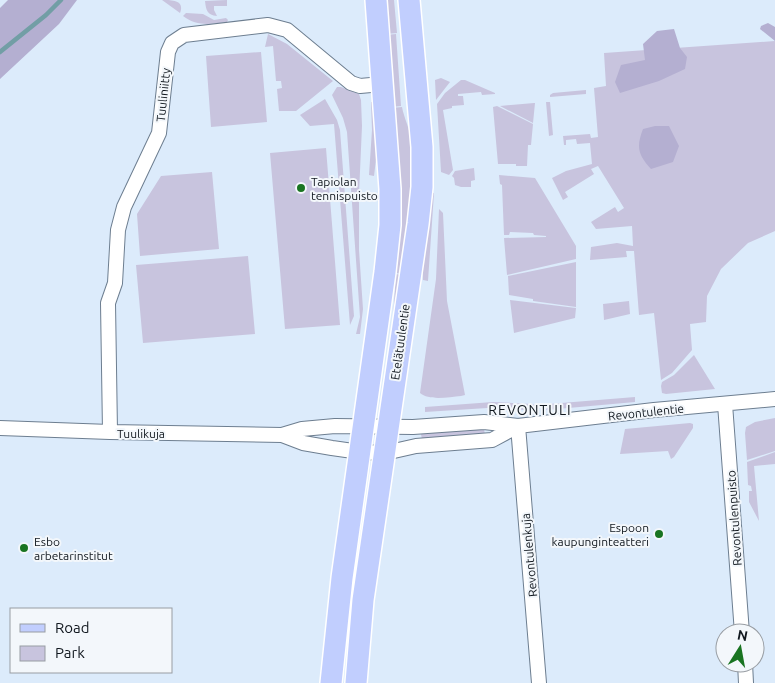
<svg xmlns="http://www.w3.org/2000/svg" width="775" height="683" viewBox="0 0 775 683" font-family="Ubuntu,sans-serif">
<style>
.green{fill:#c8c4de}
.forest{fill:#b4afd1}
.lines{fill:none;stroke-linecap:round;stroke-linejoin:round}
.stream{stroke:#729ea5;stroke-width:4.5}
.street-casing{stroke:#6d7e90;stroke-width:16}
.primary-casing{stroke:#fff;stroke-width:24}
.street{stroke:#fff;stroke-width:14}
.primary{stroke:#c1cefe;stroke-width:21}
.poi-dot{fill:#197421;stroke:#f3f7fb;stroke-width:2}
.labels{text-anchor:middle;dominant-baseline:central;stroke-width:4;stroke-linejoin:round;paint-order:stroke}
.street-label{font-size:12px;fill:#10171e;stroke:#f3f7fb}
.poi-label{font-size:12px;fill:#10171e;stroke:#f3f7fb;text-anchor:start}
.neighbourhood-label{font-size:14px;letter-spacing:1px;fill:#10171e;stroke:#f3f7fb}
</style>
<rect width="100%" height="100%" fill="#dcebfb"/>
<path class="green" d="M162 0C172 0 185 0 180 13Z
M227 0V6H214V10L217 16C207 15 206 10 205 1Z
M383 0H394L397 33 386 34Z
M186 13 203 14 214 20 226 18 228 20 227 22C211 24 197 27 183 16Z
M268 34 287 44 333 81 296 111H279L277 89 282 88 281 81H276L273 46 265 47Z
M396 34 401 106 392 107 386 35Z
M775 41V231L748 243 721 269 707 296 706 322 690 324 692 350 672 373 661 380 654 313 639 315 634 251H626L627 257 590 260 591 247 617 243 633 246 632 226 596 229 591 222 615 207 618 212 624 208 598 166 591 169 594 174 565 192 568 197 563 200 552 178 566 171 592 164 590 143 577 144 576 139 566 140V145H564L563 136 590 134 591 138 598 137 594 88 606 86 604 53Z
M261 52 267 122 211 127 206 56Z
M441 78 450 82 436 100 435 80Z
M461 80H465L495 93V94L482 95 481 92 458 94V96H463L464 105 452 106V108L443 110 453 170 449 175 441 172 437 104 445 93Z
M337 87H341L359 94 361 100 362 126 359 194V250L363 309 360 334H356L360 317 347 132 343 118 332 95Z
M586 90V94L550 97V95L553 93Z
M325 99 337 120 340 130 354 316 350 325 334 124 310 126 300 115Z
M371 102H375L377 151 374 176 369 175 372 130Z
M546 102H550L553 135 549 136Z
M535 103 533 123 500 106 534 103Z
M497 106 533 124 531 145H528L527 166H516V164H498L493 107Z
M402 107C404 118 410 129 411 140 417 185 408 229 403 274L395 273 391 108Z
M326 148 340 325 285 329 270 153Z
M474 168 475 180 471 181V187H461L455 185 454 178 452 176 455 171Z
M212 172 219 249 140 256 137 214 161 176Z
M499 175 535 178 576 246V259L507 275 504 238 546 237V236L534 235 533 233 510 232 509 235H504L502 185 500 184Z
M428 193H434L428 281 423 280 422 263Z
M439 209 443 213 447 301 465 395 461 396C449 397 429 401 420 393L436 279Z
M248 256 255 334 143 343 136 265Z
M576 262V307L533 301V299L509 295 508 276Z
M396 274 402 275 386 384H383L393 317Z
M510 300 576 308 575 318 514 333Z
M629 301 630 314 604 320 603 304Z
M694 355 715 389 666 394 662 393 661 386 662 382 674 375Z
M635 397V402L546 410 549 404Z
M493 402 532 404 535 405 537 410H524L503 407 425 412V407Z
M775 418V451L747 460 745 433 746 427 755 422Z
M690 423 693 424V428L674 457 671 459 668 451 620 454 625 429Z
M484 429 485 435 422 440 421 434Z
M775 452V464L754 466 759 521 749 502V491H752L751 486 748 485 747 462Z"/>
<path class="forest" d="M8 0H77L59 24 0 79V8Z
M768 23 775 27V41L760 29 761 26Z
M674 29 680 48 687 57 685 69 659 81 620 93 615 82 621 65 645 60 643 44 657 31Z
M655 126H669L679 146 673 162 651 169C638 155 636 147 643 129Z"/>
<g class="lines">
<path class="stream" d="M0 52 46 15 61 0"/>
<defs>
<path id="street" d="M725 404 742 633
M518 426 539 683
M0 428 110 432 282 435 303 443 332 448 360 452 385 453 416 446 492 440 518 426
M110 432 108 303 115 283 118 230 124 207 159 133 168 52 172 43 184 35 268 25 287 30 351 83 360 86 382 84
M282 435 302 429 335 426 413 427 484 422 518 426 654 410 775 399
M745 663 746 683"/>
<path id="primary" d="M331 683 342 578 385 272 390 225V189L376 0
M356 683 363 600 418 224 422 187V147L409 0"/>
</defs>
<use href="#street" class="street-casing"/>
<use href="#primary" class="primary-casing"/>
<use href="#street" class="street"/>
<use href="#primary" class="primary"/>
</g>
<g class="poi-dot">
<circle cx="301" cy="188" r="5"/>
<circle cx="659" cy="534" r="5"/>
<circle cx="24" cy="548" r="5"/>
</g>
<g class="labels">
<g class="street-label">
<text transform="translate(163 95) rotate(-84)">Tuuliniitty</text>
<text transform="translate(400 342) rotate(-82)">Etelätuulentie</text>
<text transform="translate(646 412) rotate(-6)">Revontulentie</text>
<text x="141" y="433">Tuulikuja</text>
<text transform="translate(734 518) rotate(-94)">Revontulenpuisto</text>
<text transform="translate(529 555) rotate(-95)">Revontulenkuja</text>
</g>
<g class="poi-label">
<text x="311" y="181">Tapiolan<tspan x="311" dy="14">tennispuisto</tspan></text>
<text x="649" y="527" text-anchor="end">Espoon<tspan x="649" dy="14">kaupunginteatteri</tspan></text>
<text x="34" y="541">Esbo<tspan x="34" dy="14">arbetarinstitut</tspan></text>
</g>
<g class="neighbourhood-label">
<text x="530" y="410">REVONTULI</text>
</g>
</g>
<rect x="10" y="608" width="162" height="65" fill="#f3f7fb" stroke="#989da3"/>
<rect x="20" y="624" width="25" height="8" fill="#c1cefe" stroke="#989da3"/>
<text x="55" y="633" font-size="15" fill="#10171e">Road</text>
<rect x="20" y="646" width="25" height="15" fill="#c8c4de" stroke="#989da3"/>
<text x="55" y="658" font-size="15" fill="#10171e">Park</text>
<g transform="translate(740 648) rotate(11)"><circle r="24" fill="#f3f7fb" stroke="#989da3"/>
<path d="M0-4L9 19L0 12L-9 19Z" fill="#197421"/>
<text y="-8" font-size="14" font-weight="bold" text-anchor="middle" fill="#10171e">N</text>
</g>
</svg>
